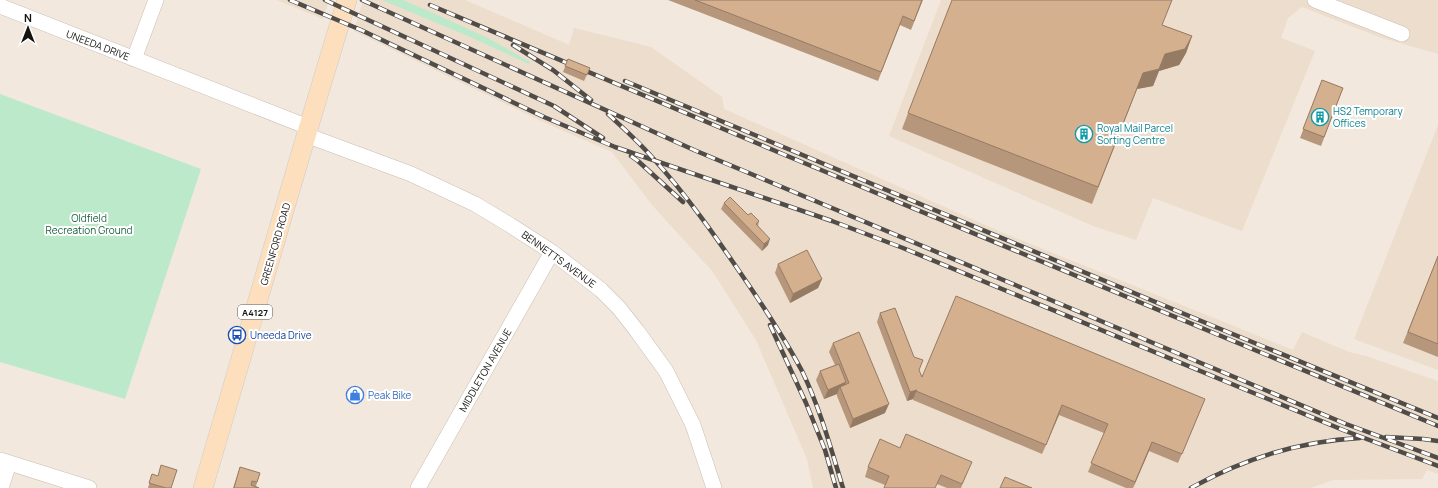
<svg xmlns="http://www.w3.org/2000/svg" width="1438" height="488" viewBox="0 0 1438 488" font-family="Manrope,sans-serif">
<style>
.built{fill:#ecddcc}
.green{fill:#bde9cb}
.lines{fill:none;stroke-linecap:round;stroke-linejoin:round}
.minor-casing{stroke:#c9bfb5;stroke-width:16}
.major-casing{stroke:#cccbca;stroke-width:20}
.minor{stroke:#fff;stroke-width:15}
.major{stroke:#fddfbd;stroke-width:19}
.rail-casing{stroke:#514c47;stroke-width:4.5}
.rail{stroke:#fff;stroke-width:3;stroke-dasharray:9;stroke-linecap:butt}
.wall{fill:#b7977b}
.shaded-wall{fill:#957b64}
.building{fill:#d5b08f;stroke:#957b64}
.labels{text-anchor:middle;dominant-baseline:central;stroke-width:4;stroke-linejoin:round;paint-order:stroke}
.shield{fill:#fff;stroke:#5c5a57;stroke-width:1}
.shield-label{font-size:9px;font-weight:bold;fill:#16130f}
.street-label{font-size:10px;fill:#16130f;stroke:#fff}
.culture-label{font-size:10px;fill:#0d838f;stroke:#fff;text-anchor:start}
.park-label{font-size:10px;fill:#165c37;stroke:#fff}
.transit-label{font-size:10px;fill:#164399;stroke:#fff;text-anchor:start}
.shop-label{font-size:10px;fill:#366cbe;stroke:#fff;text-anchor:start}
</style>
<rect width="100%" height="100%" fill="#f2e8dd"/>
<path class="built" d="M277 0H329L323 19Z
M363 0H465L569 45 574 28 651 47 722 97 724 109 1001 232 1293 350 1302 332 1349 352 1366 356 1438 381V474L1427 470 1422 479 1333 480 1311 488H813L807 459 756 340 713 272 652 205 612 152 541 121 354 31Z
M941 0H1438V54L1379 37 1302 7 1288 18 1281 38 1315 51 1242 231 1153 198 1136 240 1093 226 889 136Z
M1438 125V370L1354 339Z"/>
<path class="green" d="M382 0H403L431 12 492 40 530 62 529 64 470 37Z
M0 94 201 169 125 399 0 362Z"/>
<g class="lines">
<defs>
<path id="minor" d="M1315 0 1402 34
M0 6 308 127
M134 59 156 0
M306 135 411 174 475 204 510 225 552 252 601 290 619 308 637 331 666 371 693 425 714 488
M0 460 89 488
M1 488 9 463
M418 488 552 252"/>
<path id="major" d="M203 488C251 326 297 162 347 0"/>
</defs>
<use href="#minor" class="minor-casing"/>
<use href="#major" class="major-casing"/>
<use href="#minor" class="minor"/>
<use href="#major" class="major"/>
<defs>
<path id="rail" d="M290 0 361 30 544 117 615 147 832 221 903 248 1343 430 1438 466
M325 0 554 106 603 138
M362 0 694 150 1346 424 1438 458
M430 5 785 155 1438 426
M513 45 553 70 591 100
M625 81 1218 328 1438 418
M608 114C623 128 638 141 651 156 687 195 718 240 748 284 767 312 786 341 802 371 820 408 831 449 843 488
M631 156 638 161 683 202
M770 325 806 403 825 450 836 488
M1386 437 1423 439 1438 441
M1191 488C1243 459 1301 441 1360 438"/>
</defs>
<use href="#rail" class="rail-casing"/>
<use href="#rail" class="rail"/>
</g>
<path class="wall" d="M668 0H923L911 30 900 25 878 81Z
M1162 25 1192 36 1186 53 1179 65 1159 71 1153 86 1137 89 1092 204 902 129 908 113Z
M568 59 590 68 584 81 563 72Z
M1322 80 1343 88 1321 146 1300 138Z
M724 203 759 221 758 226 768 245 762 251 721 209Z
M1438 256V357L1403 343Z
M778 264 822 279 818 288 790 303 775 273Z
M880 313 919 370 922 377 1201 409 1178 463 1149 451 1133 488H1126L1088 472 1104 433 1059 415 1042 454 913 400V399L907 401 877 322Z
M833 343 885 413 850 428 837 396V394L824 399 816 380 820 371 835 365 829 352Z
M900 448 968 471 961 488H947L937 484 885 485 865 477 868 467Z
M240 467 260 473 256 486 259 488H233Z
M152 474 171 488H148Z"/>
<path class="shaded-wall" d="M1192 36 1186 53 1179 65 1159 71 1153 86 1137 89 1092 204 1143 73 1165 54Z
M770 239 768 245 762 251 764 244Z
M822 279 818 288 790 303 793 294Z
M846 382 843 392 840 387 837 394 824 399 828 390Z
M917 390 913 399 907 401 910 392Z
M889 404 885 413 850 428 853 419Z
M1062 405 1059 415 1042 454 1046 445Z
M1152 442 1149 451 1133 488 1135 482Z"/>
<path class="building" d="M695 0H922L914 21 903 16 881 72Z
M952 0H1172L1162 25 1192 36 1185 49 1165 54 1159 69 1143 73 1098 187 908 113Z
M568 59 590 68 587 75 565 66Z
M1322 80 1343 88 1324 137 1303 129Z
M730 197 748 215 751 213 759 221 756 224 770 239 764 244 724 203Z
M807 250 822 279 793 294 778 264Z
M1438 256V344L1408 332Z
M956 296 1205 399 1182 454 1152 442 1135 482 1091 463 1108 424 1062 405 1046 445 916 391 917 390 910 392 880 313 895 308 914 357 923 360 919 370 922 377Z
M859 332 889 404 853 419 840 387 849 383 833 343Z
M839 364 846 382 828 390 820 371Z
M906 434 972 462 962 484 941 475 935 488H884L889 476 868 467 880 439 900 448Z
M161 465 177 470 171 488H166L149 483 152 474 158 476Z
M240 467 260 473 257 482 252 481 251 485 259 488H234Z
M1005 477 1032 488H1000Z"/>
<defs>
<symbol id="building-ring" viewBox="-11 -11 22 22"><circle r="9.5" fill="#fff" stroke="#0f9aa8" stroke-width="1.5"/><path d="M-4-6H4V6H1V3H-1V6H-4ZM-2.5-4.3h1.7v1.8h-1.7ZM.8-4.3h1.7v1.8H.8ZM-2.5-1h1.7V.8h-1.7ZM.8-1h1.7V.8H.8Z" fill="#0f9aa8"/></symbol>
<symbol id="bus-ring" viewBox="-11 -11 22 22"><circle r="9.5" fill="#fff" stroke="#1a4fb4" stroke-width="1.5"/><path d="M-5-6H5V4H4V6H2V4H-2V6H-4V4H-5ZM-3.5-4V0h7V-4ZM-3.5 1.2v1.5H-2V1.2ZM2 1.2v1.5H3.5V1.2Z" fill="#1a4fb4"/></symbol>
<symbol id="shop-ring" viewBox="-11 -11 22 22"><circle r="9.5" fill="#fff" stroke="#3f7fe0" stroke-width="1.5"/><path d="M-5-2.5h2.3a2.7 3.5 0 0 1 5.4 0H5L5.5 6h-11ZM-1.5-2.5h3a1.5 2.3 0 0 0-3 0Z" fill="#3f7fe0"/></symbol>
</defs>
<g fill-rule="evenodd">
<use href="#building-ring" x="1310" y="107" width="20" height="20"/>
<use href="#building-ring" x="1074" y="124" width="20" height="20"/>
<use href="#bus-ring" x="227" y="325" width="20" height="20"/>
<use href="#shop-ring" x="345" y="385" width="20" height="20"/>
</g>
<g class="labels">
<rect class="shield" x="238" y="305" width="34" height="14" rx="3"/>
<g class="shield-label">
<text x="255" y="312">A4127</text>
</g>
<g class="street-label">
<text transform="translate(98 45) rotate(21)">UNEEDA DRIVE</text>
<text transform="translate(275 244) rotate(-74)">GREENFORD ROAD</text>
<text transform="translate(559 259) rotate(36)">BENNETTS AVENUE</text>
<text transform="translate(485 370) rotate(-60)">MIDDLETON AVENUE</text>
</g>
<g class="culture-label">
<text x="1333" y="111">HS2 Temporary<tspan x="1333" dy="12">Offices</tspan></text>
<text x="1097" y="128">Royal Mail Parcel<tspan x="1097" dy="12">Sorting Centre</tspan></text>
</g>
<g class="park-label">
<text x="89" y="218">Oldfield<tspan x="89" dy="12">Recreation Ground</tspan></text>
</g>
<g class="transit-label">
<text x="250" y="335">Uneeda Drive</text>
</g>
<g class="shop-label">
<text x="368" y="395">Peak Bike</text>
</g>
</g>
<g transform="translate(28 28)" stroke="#ffffff" stroke-width="3" paint-order="stroke">
<path d="M0-3L7 15L0 10L-7 15Z" fill="#16130f"/>
<text y="-6" font-size="11" font-weight="bold" text-anchor="middle" fill="#16130f">N</text>
</g>
</svg>
